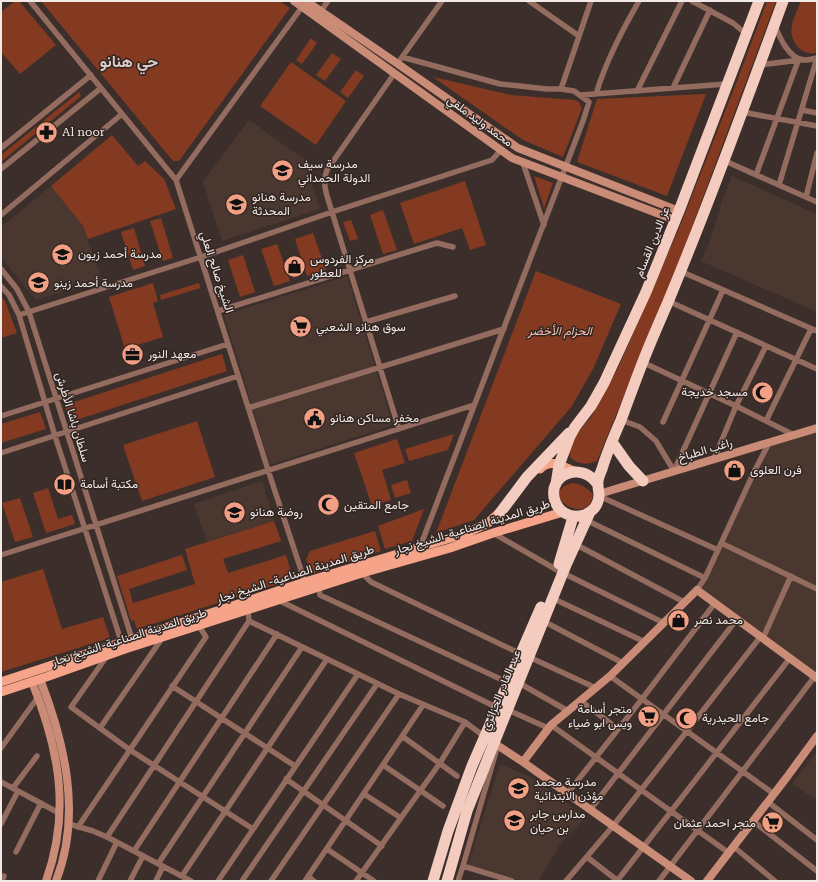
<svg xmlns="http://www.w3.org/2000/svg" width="818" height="882" viewBox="0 0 818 882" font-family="'Roboto Serif',Vazirmatn,serif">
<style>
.built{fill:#4a3730}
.green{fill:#833a21}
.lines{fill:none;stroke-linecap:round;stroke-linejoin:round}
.street{stroke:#946c5f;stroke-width:5.5}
.secondary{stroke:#cb8c77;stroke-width:8}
.primary{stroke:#f5a48a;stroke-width:9}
.highway{stroke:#f4ccbf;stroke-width:11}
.labels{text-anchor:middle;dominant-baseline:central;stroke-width:3;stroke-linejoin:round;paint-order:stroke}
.street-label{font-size:12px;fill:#f2eae7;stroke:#312521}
.poi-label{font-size:12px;fill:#f2eae7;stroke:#312521;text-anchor:start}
.park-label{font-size:12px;font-style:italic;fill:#f7c6b6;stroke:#312521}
.district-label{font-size:16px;font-weight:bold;fill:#dccbc6;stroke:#312521}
</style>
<rect width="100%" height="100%" fill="#3c2f2b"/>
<path class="built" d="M249 120 315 167 309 175 320 209 222 241 203 182Z
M732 176 817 214V312L701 261 710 241 723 198Z
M51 186 83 226 102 280 36 300 1 257V227Z
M347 276 393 425 270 465 224 315Z
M817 431V673L702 590 770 446Z
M262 481 274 521 207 542 194 504Z
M817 751V800L792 784Z
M500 764 535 779 586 817 559 846 538 881H522L468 865Z"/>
<path class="green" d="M15 1H19L56 45 20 74 1 52V12Z
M41 1H279L290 8 179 161H173Z
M767 1H776L676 270 597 461C587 465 578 465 570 457V442L591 417 618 368 680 226 737 81Z
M801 1H817V53C809 54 802 52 797 46 785 30 795 17 801 1Z
M311 38 317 43 302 64 296 60Z
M332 53 341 59 325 81 316 75Z
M291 62 346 101 316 145 260 106Z
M356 70 364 76 348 98 340 92Z
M433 77 511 95 575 100 579 102 582 108 563 157 523 140Z
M79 92 81 96 80 97 1 162V155Z
M706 94 667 196 577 162 597 99Z
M112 135 138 166 145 161 164 179 176 209 88 239 83 226 51 186Z
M534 176 553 183 544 208Z
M465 181 486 245 470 250 462 228 414 244 400 203Z
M383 210 397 250 383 254 370 215Z
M161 218 173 258 163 261 150 221Z
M351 220 358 239 350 241 343 222Z
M134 228 145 266 133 270 121 232Z
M313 233 326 270 307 276 295 239Z
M277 244 290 281 274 286 261 249Z
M243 255 255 292 240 297 228 260Z
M536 271 621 304 593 369 572 406 474 520 436 533Z
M153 283 158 301 153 303 163 337 125 349 109 297Z
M199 283 200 288 161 300 160 295Z
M1 297 5 301 17 333 1 338Z
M222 354 227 371 70 422 65 405Z
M40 412 46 429 1 443V424Z
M197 421 215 477 142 501 123 445Z
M454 434 448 450 409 461 405 449Z
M397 439 405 463 382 470 391 500 372 506 354 453Z
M407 480 411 493 395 498 391 485Z
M573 483C581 484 588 488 593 495 588 529 534 492 573 483Z
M48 488 58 519 72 515 75 524 46 533 33 493Z
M20 498 33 537 15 542 2 503Z
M424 509 412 541 385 549 378 526Z
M274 521 281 541 223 559 228 573 286 555 293 579 137 629 134 620 131 621 117 576 182 555 187 570 129 589 133 603 195 584 185 549Z
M375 531 381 551 311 574 306 559 310 551Z
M43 569 62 629 103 617 110 638 1 672V582Z"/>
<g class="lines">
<path class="street" d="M30 1 176 180 268 470 306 585
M529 1 579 36
M692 1 733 23 746 34
M321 11 328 1
M775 26C780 38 789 59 804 60 808 60 813 59 817 58
M402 57 500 84 547 89H561L574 91 589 102 583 121 420 547
M400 60 442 1
M759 65 800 60
M394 74 327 170C321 184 328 198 332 212L399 429
M673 88 710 10
M561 89 591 1
M637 91 682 1
M596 94C606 61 622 31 639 1
M581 95 726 84
M802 110 817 113
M742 112 817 126
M1 148 91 75
M725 161 817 202
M523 163 544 225
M1 169 101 88
M756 175 798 61
M176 180 302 7
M779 185 817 58
M806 197 817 153
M1 215 122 114
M1 269 17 289 29 312 133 642
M680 271 817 331
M1 286 9 295 19 315 55 436 122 644
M668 301 817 369
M218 311 437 243 453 247
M19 315 201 257 332 212 492 160 501 150
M366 322 455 296
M642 362 736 406 794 435
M248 408 504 329
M1 416 228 344
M621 420 640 427 656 441 674 471
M766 421 811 329
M663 422 723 290
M1 453 238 376
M714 459 736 406 766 346
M674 471 737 332
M599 496 718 550
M586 520 705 578
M493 533 557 570
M721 543 817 589
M575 544 684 602
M1 555 474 405
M362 573 371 582 521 654
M563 573 664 623
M319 587 320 595 509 683
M697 590 705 578 755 470 769 443
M552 598 645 642
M278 600 498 708
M249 621 399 694 465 722 485 737
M543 621 623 663
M763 638 791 576
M107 656 71 707 130 750 253 829
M529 657 596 688
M610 676 774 794
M519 683 568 711
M172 686 295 766
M581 701 618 729
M508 710 548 728
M551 725 729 853
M100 728 163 637
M402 736 457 776
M1 748 38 697
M497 748 463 866 512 881
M383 765 443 806
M286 779 382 846
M1 782 59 813
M13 788 37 756
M364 794 401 818
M567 794 642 699 715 603
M768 802 817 840
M590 810 737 619
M753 821 817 871
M1 824 18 791
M69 824 93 831 107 837 191 881
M78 827 206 637 199 626
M107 837 249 621 248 610
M734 847 775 881
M327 849 374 881
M134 851 277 634
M16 852 41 803
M587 857 618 881
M158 864 302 647
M182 876 327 659
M308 876 314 881
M2 881 4 876
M98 881 117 842
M130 881 143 856
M156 881 163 866
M218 881 358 674
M242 881 377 684
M271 881 399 694
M305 881 423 705
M356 881 440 763 465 722
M458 881 463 866
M566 881 613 826 761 636
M617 881 790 658
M659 881 812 680 817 678"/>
<path class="secondary" d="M294 1 512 158 675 220
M306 1 398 64 518 148 679 211
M599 494 817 428
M40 679C65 743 82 815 56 881
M32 682C59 749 71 811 46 881
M494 743 523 762 691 881
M523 762 551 725 610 676 697 590 817 678
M707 881 787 777 817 736"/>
<path class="primary" d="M540 469C551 458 561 466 574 471
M1 682 305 582 467 533 488 523 504 508
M1 692 49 676 125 649 278 600 362 573 450 548 493 533 563 512"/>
<path class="highway" d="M612 442 629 466 643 481
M556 484 559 465 570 436 575 427 591 406 604 383 646 292 679 211 759 1
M598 485C583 460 546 474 555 501 563 524 598 520 599 495 599 492 598 489 598 485 597 480 600 474 602 469 607 452 614 436 621 420 628 401 635 382 642 364 650 343 659 323 668 302 709 203 746 102 783 1
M500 513 527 477 569 433
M559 564 573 517
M433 881 448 831 472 766 541 607
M447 881 467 811 494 743 566 565 590 512"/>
</g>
<defs>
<symbol id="pharmacy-disc" viewBox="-11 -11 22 22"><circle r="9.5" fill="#f39f84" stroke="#312521"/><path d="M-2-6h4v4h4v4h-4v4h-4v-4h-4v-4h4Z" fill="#111"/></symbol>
<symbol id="school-disc" viewBox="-11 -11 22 22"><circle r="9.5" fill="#f39f84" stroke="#312521"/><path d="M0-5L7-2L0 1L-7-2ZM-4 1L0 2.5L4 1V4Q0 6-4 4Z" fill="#111"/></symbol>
<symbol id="shop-disc" viewBox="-11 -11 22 22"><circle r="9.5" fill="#f39f84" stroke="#312521"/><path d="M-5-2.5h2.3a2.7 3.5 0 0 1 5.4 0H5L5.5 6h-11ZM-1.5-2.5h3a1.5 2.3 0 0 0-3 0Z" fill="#111"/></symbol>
<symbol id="supermarket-disc" viewBox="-11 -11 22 22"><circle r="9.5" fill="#f39f84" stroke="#312521"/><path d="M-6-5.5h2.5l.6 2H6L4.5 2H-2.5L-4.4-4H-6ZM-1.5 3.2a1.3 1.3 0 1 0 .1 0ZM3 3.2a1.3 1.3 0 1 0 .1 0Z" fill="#111"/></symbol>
<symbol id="office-disc" viewBox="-11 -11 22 22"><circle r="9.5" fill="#f39f84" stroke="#312521"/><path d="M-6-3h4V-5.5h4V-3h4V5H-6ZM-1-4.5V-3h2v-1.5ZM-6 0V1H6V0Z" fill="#111"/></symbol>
<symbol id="mosque-disc" viewBox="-11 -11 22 22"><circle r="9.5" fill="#f39f84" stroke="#312521"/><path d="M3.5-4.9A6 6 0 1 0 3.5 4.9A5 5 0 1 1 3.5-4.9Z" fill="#111"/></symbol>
<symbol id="civic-disc" viewBox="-11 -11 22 22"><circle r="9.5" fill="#f39f84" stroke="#312521"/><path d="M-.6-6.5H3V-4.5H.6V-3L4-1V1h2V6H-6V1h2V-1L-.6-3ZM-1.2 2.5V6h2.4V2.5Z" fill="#111"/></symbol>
<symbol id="library-disc" viewBox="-11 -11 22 22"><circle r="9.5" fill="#f39f84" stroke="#312521"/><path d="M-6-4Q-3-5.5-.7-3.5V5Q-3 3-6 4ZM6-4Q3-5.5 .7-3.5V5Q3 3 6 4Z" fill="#111"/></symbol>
</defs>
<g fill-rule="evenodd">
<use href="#pharmacy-disc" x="34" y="120" width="25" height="25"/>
<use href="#school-disc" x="270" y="158" width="25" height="25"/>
<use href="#school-disc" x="224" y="192" width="25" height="25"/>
<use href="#school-disc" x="50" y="242" width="25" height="25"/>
<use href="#shop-disc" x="282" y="254" width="25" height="25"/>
<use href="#school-disc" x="26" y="270" width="25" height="25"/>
<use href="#supermarket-disc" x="288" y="314" width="25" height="25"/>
<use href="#office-disc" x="120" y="342" width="25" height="25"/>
<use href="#mosque-disc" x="750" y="380" width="25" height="25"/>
<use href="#civic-disc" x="302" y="406" width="25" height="25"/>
<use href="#shop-disc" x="722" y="458" width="25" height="25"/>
<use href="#library-disc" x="52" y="472" width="25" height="25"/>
<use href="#mosque-disc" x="316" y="492" width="25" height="25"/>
<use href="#school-disc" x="222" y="500" width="25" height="25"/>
<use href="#shop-disc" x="666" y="608" width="25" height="25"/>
<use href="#supermarket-disc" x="636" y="704" width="25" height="25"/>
<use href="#mosque-disc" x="674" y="706" width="25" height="25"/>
<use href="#school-disc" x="506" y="776" width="25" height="25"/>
<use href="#school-disc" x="502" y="808" width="25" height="25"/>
<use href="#supermarket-disc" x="760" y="810" width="25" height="25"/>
</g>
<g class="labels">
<g class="street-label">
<text transform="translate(480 121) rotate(36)">محمد وليد ملقي</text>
<text transform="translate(652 242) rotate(-68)">عز الدين القسام</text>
<text transform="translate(217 272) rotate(72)">الشيخ صالح العلي</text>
<text transform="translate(73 417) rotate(73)">سلطان باشا الأطرش</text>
<text transform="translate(705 450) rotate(-17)">راغب الطباخ</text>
<text transform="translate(472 527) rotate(-17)">طريق المدينة الصناعية-الشيخ نجار</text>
<text transform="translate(295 574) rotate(-18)">طريق المدينة الصناعية- الشيخ نجار</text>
<text transform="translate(129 637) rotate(-18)">طريق المدينة الصناعية-الشيخ نجار</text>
<text transform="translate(501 690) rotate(-68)">عبد القادر الجزائري</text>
</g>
<g class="poi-label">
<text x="62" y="132">Al noor</text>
<text x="298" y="164">مدرسة سيف<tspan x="298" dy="14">الدولة الحمداني</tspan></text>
<text x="252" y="197">مدرسة هنانو<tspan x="252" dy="14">المحدثة</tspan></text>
<text x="78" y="254">مدرسة أحمد زيون</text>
<text x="310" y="259">مركز الفردوس<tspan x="310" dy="14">للعطور</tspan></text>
<text x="54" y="283">مدرسة أحمد زينو</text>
<text x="316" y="327">سوق هنانو الشعبي</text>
<text x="148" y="354">معهد النور</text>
<text x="748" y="392" text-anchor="end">مسجد خديجة</text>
<text x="330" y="418">مخفر مساكن هنانو</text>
<text x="750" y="470">فرن العلوى</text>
<text x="80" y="484">مكتبة أسامة</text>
<text x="344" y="505">جامع المتقين</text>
<text x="250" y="512">روضة هنانو</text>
<text x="694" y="620">محمد نصر</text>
<text x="632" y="709" text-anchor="end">متجر أسامة<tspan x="632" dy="14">ويس ابو ضياء</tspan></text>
<text x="702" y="718">جامع الحيدرية</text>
<text x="534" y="782">مدرسة محمد<tspan x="534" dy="14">مؤذن الابتدائية</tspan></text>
<text x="530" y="814">مدارس جابر<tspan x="530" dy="14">بن حيان</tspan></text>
<text x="756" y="823" text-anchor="end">متجر احمد عثمان</text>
</g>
<g class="park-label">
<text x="560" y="331">الحزام الأخضر</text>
</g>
<g class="district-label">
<text x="129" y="61">حي هنانو</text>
</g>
</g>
<rect width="818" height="882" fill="none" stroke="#f2eae7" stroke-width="4"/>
</svg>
